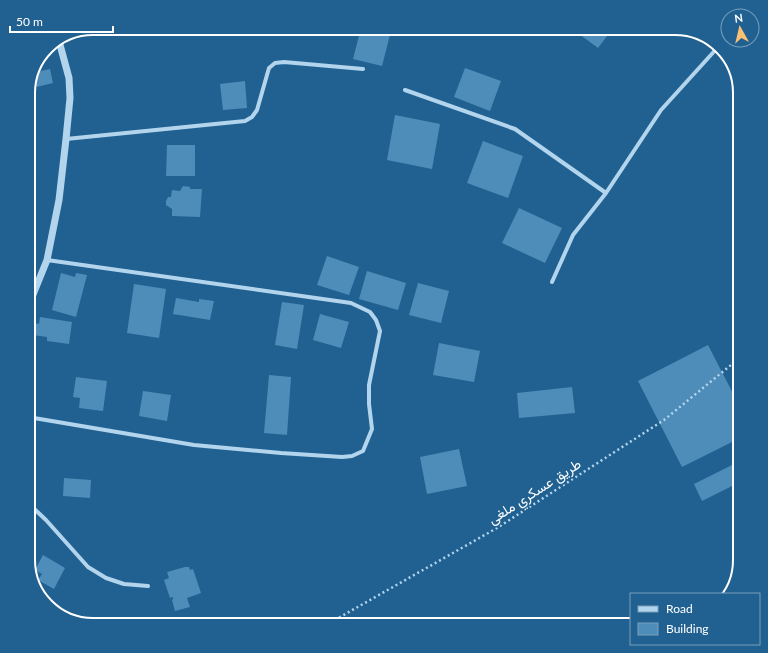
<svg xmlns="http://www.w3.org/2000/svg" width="768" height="653" viewBox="0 0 768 653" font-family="Lato,Vazirmatn,sans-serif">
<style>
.building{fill:#4e8db9}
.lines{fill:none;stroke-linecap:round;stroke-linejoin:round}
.path{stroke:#b2d5ed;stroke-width:2.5;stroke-dasharray:2 3;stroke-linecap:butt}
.minor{stroke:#b2d5ed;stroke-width:4}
.tertiary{stroke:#b2d5ed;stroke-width:7}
.labels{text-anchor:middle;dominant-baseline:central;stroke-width:3;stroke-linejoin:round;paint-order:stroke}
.street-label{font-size:14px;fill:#fff;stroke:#216191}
.rim{fill:none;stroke:#fff;stroke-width:2}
</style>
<rect width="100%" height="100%" fill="#216191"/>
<path class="building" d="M361 28 390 35 382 66 353 59Z
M571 28H613L598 48Z
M465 68 501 81 490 111 454 97Z
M50 69 53 83 28 89 36 72Z
M245 81 247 108 223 110 220 84Z
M395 115 440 124 432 169 387 160Z
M483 141 523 156 508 198 467 183Z
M167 145H195V176H166Z
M183 186 190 187V189H202L200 217 172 216V209L166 205V201L168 197H171L172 190 180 191Z
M519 208 562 228 545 263 502 243Z
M327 256 359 267 349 295 317 285Z
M367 271 406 283 398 310 359 299Z
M61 273 75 277 76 273 87 275 76 317 52 310Z
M418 283 449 291 441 323 409 315Z
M134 284 166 289 159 338 127 333Z
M176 298 199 302V299L214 301 210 320 173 314Z
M282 302 304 305 297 349 275 345Z
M320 314 349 322 341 348 313 340Z
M40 317 72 322 69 344 47 341V337L33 335 35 323 39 324Z
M439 343 480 351 474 382 433 375Z
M708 345 740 407V438L682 467 638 381Z
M269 375 291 377 287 435 264 433Z
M76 377 107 381 103 411 79 408 80 398 73 397Z
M572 387 575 413 519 418 517 393Z
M143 391 171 395 167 421 139 416Z
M459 449 467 486 427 494 420 457Z
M740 461V482L702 501 694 484Z
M64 478 91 480 90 498 63 496Z
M43 555 65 568 54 589 38 580 42 574 35 570Z
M185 567H189L190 570 193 569 201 593 187 598 190 607 175 611 172 600 173 599V597L170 598 164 580 169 578 167 572Z"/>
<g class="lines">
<path class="path" d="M326 625 497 528 664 420 731 365 740 355"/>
<path class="minor" d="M405 90 515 129 606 193
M66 139 245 121 252 117 257 110 269 68 275 63 284 62 363 69
M552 282 573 235 606 193 661 110 719 46
M28 417 194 445 281 453 342 457 352 456 363 451 372 429 369 404V385L380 331 376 320 370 312 351 303 47 260
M28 503 46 520 88 567 106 578 124 584 148 586"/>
<path class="tertiary" d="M28 307 47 260 59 200 66 139 70 98 69 78 59 41"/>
</g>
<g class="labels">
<g class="street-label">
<text transform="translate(534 491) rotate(-33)">طريق عسكري ملغى</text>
</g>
</g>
<path d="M0 0H768V653H0ZM93 35H675A58 58 0 0 1 733 93V560A58 58 0 0 1 675 618H93A58 58 0 0 1 35 560V93A58 58 0 0 1 93 35Z" fill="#216191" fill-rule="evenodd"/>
<path class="rim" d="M93 35H675A58 58 0 0 1 733 93V560A58 58 0 0 1 675 618H93A58 58 0 0 1 35 560V93A58 58 0 0 1 93 35Z"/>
<rect x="630" y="593" width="130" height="52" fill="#216191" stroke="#7aa0bd"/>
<rect x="638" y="606" width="20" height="6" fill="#b2d5ed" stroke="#7aa0bd"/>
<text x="666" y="613" font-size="12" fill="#ffffff">Road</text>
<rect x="638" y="623" width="20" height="12" fill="#4e8db9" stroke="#7aa0bd"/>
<text x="666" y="633" font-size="12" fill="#ffffff">Building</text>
<g transform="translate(740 28) rotate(352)"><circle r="19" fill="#216191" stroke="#7aa0bd"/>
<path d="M0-3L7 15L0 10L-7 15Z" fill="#f9c174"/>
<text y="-6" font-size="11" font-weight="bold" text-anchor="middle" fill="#ffffff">N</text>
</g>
<path d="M10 26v6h103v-6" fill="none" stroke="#ffffff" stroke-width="2"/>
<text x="16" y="26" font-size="12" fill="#ffffff" stroke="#216191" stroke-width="3" paint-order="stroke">50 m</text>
</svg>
